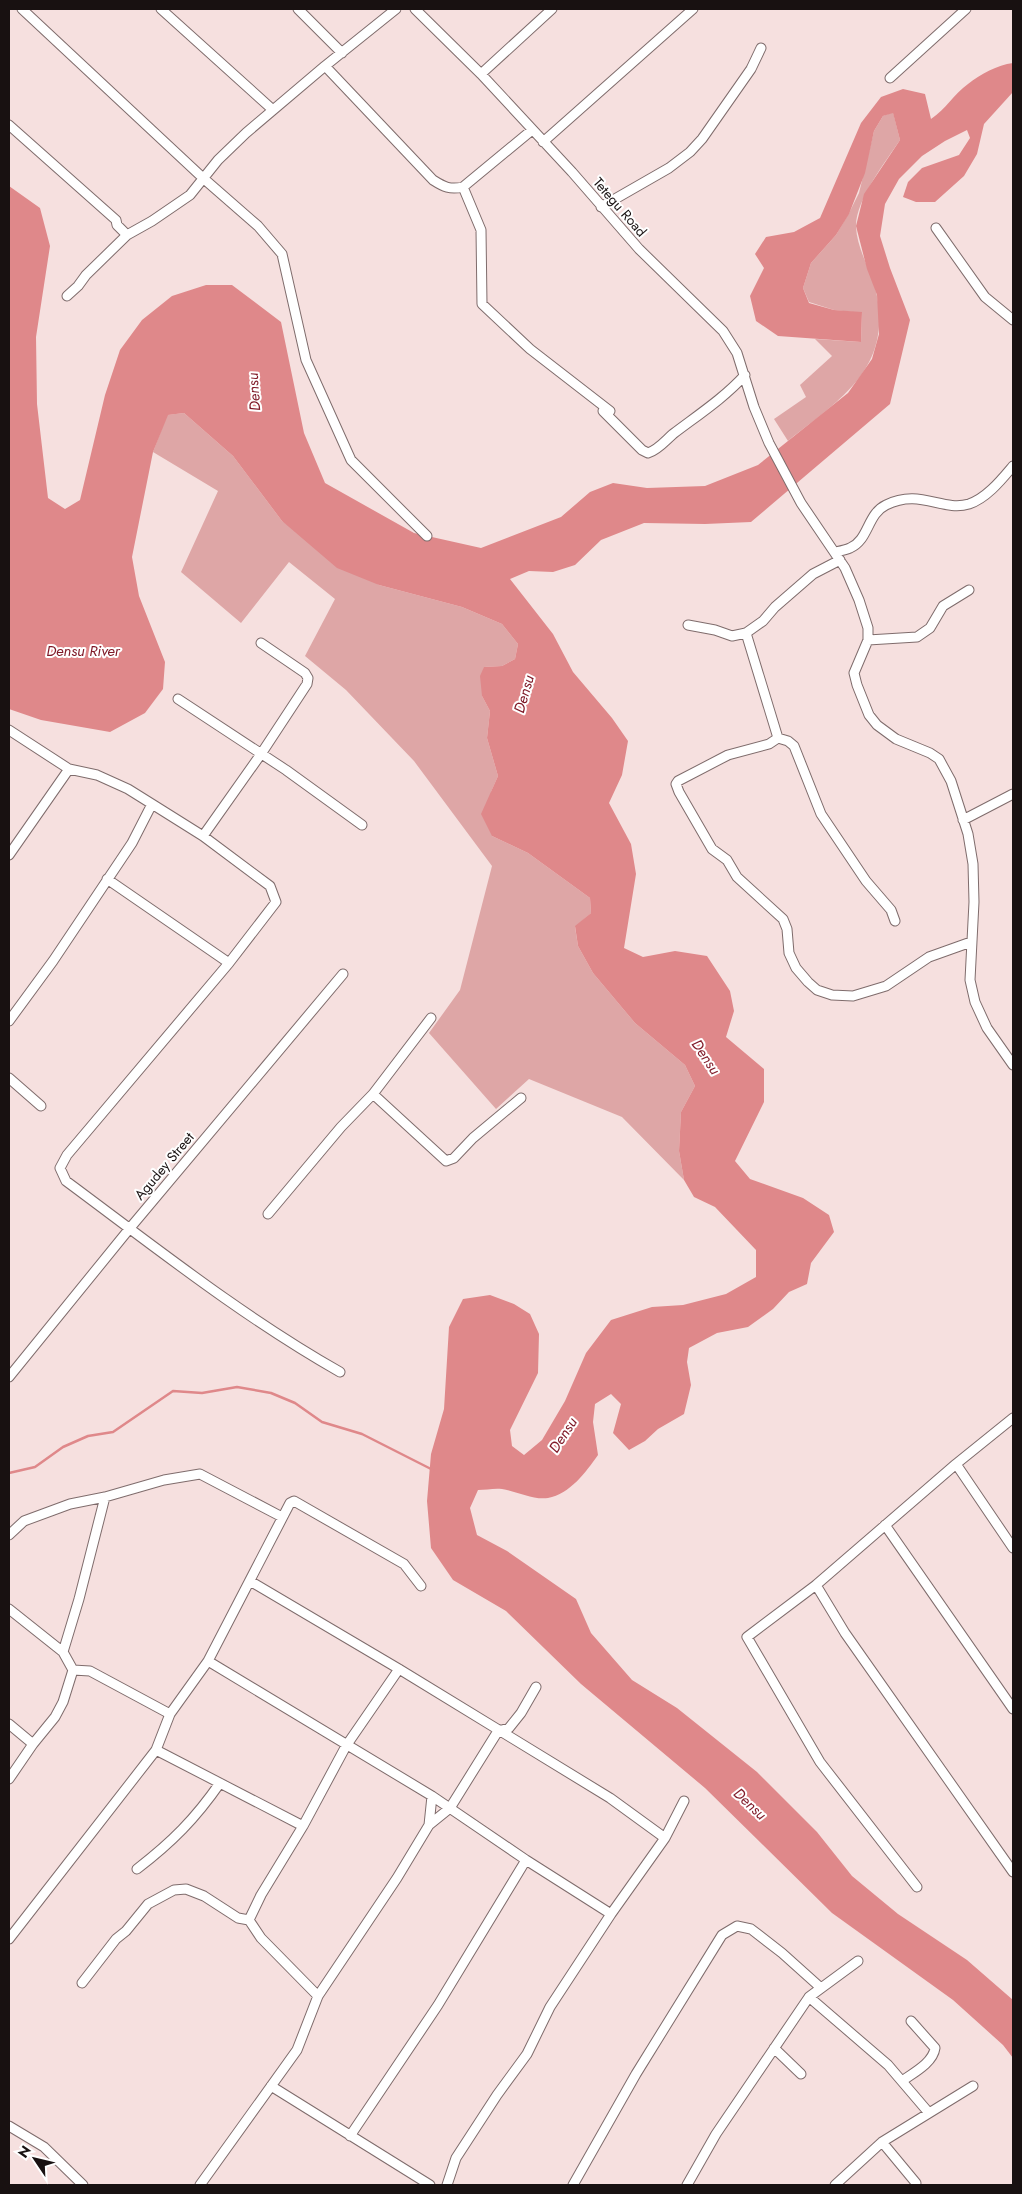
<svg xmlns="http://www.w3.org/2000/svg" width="1022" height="2194" viewBox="0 0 1022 2194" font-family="Jost,sans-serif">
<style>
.green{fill:#dea6a6}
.water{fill:#df888a}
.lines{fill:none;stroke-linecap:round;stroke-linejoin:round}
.stream{stroke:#df888a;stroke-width:2.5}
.street-casing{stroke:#7f6c6c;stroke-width:11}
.street{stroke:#fff;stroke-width:9}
.labels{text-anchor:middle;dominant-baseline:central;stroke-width:4;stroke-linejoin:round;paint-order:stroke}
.street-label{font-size:14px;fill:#181111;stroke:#fff}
.water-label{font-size:15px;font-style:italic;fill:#7f1927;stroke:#fff}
</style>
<rect width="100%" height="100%" fill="#f6e0df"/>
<path class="green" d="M893 112 900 140C886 161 855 201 856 227 857 250 873 274 877 296 891 370 838 401 788 441L774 419 806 397 800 385 832 356 815 339 861 342 862 313 834 310 809 302 803 288 811 263 836 235 849 213 859 193 874 131 883 116Z
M184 413 233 456 282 521 379 585 462 607 502 624 518 644 515 659 502 666 484 667 482 696 490 711 487 738 498 776 491 792 492 836 528 853 590 898 591 913 575 927 578 946 593 973 635 1023 685 1065 695 1086 681 1112 679 1151 684 1180 622 1117 529 1079 496 1109 429 1033 460 990 492 866 414 761 346 690 305 656 335 599 289 562 241 623 181 572 218 491 153 452 167 415Z"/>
<path class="water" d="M1013 63V92L984 124 977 154 964 176 935 202H916L903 197 908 182 922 168 959 155 970 138 967 130 945 141 922 156 899 179 885 204 880 236 890 268 910 320 890 404 751 522 705 524 644 523 601 540 575 565 553 572 529 571 510 579 553 634 573 672 612 718 628 741 622 775 609 803 631 844 636 874 624 948 643 957 675 951 707 956 730 991 734 1011 726 1037 764 1069V1102L735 1161 750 1179 803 1198 829 1215 834 1232 811 1263 807 1284 789 1292 773 1309 748 1327 717 1333 689 1348 687 1362 691 1385 684 1414 658 1429 645 1441 629 1450 613 1433 621 1404 611 1394 595 1404 593 1422 598 1455C586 1472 570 1494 548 1498 532 1500 517 1491 502 1489 494 1488 486 1490 478 1490L470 1508 477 1535 507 1551 576 1599 591 1633 632 1680 677 1708 757 1772 817 1832 852 1876 898 1914 967 1960 1013 2000V2058L1003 2045 953 2000 832 1913 705 1788 581 1684 506 1611 453 1580 431 1548 427 1501 431 1454 444 1409 449 1327 463 1299 490 1295 514 1304 530 1314 539 1334 538 1373 510 1430 512 1446 524 1455 542 1440 565 1401 586 1353 611 1320 652 1307 683 1305 726 1294 756 1277V1250L715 1207 694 1197 684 1180 679 1151 681 1112 695 1086 685 1065 635 1023 593 973 578 946 575 926 591 913 590 898 528 853 492 836 481 814 498 776 487 738 490 711 482 696 480 676 484 667 502 666 515 659 518 644 502 624 462 607 379 585 337 568 282 521 233 456 184 413 168 415 153 452 132 557 139 596 165 662 163 689 145 713 110 732 41 720 9 709V186L40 208 50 246 36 337 37 404 48 498 65 509 80 500 105 395 120 350 142 320 172 296 206 285H232L281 322 304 433 325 483 414 533 481 548 561 517 590 492 613 483 647 488 705 486 758 465 848 393 872 359 879 334 877 295 867 269 856 226 864 194 900 140 893 113 883 116 874 131 865 173 849 214 836 235 811 263 803 288 809 303 834 310 862 312 861 342 778 336 756 321 750 296 764 268 755 254 766 237 794 232 820 218 861 123 881 97 903 89 925 94 931 119C946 109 954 94 968 84 981 74 997 65 1013 63Z"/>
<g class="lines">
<path class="stream" d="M9 1473 35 1467 63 1447 88 1436 113 1432 173 1391 202 1393 237 1387 271 1393 295 1403 322 1422 362 1434 433 1470"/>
<defs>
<path id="street" d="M22 9 203 178 258 226 282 254 306 360 351 460 427 536
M161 9 273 110
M298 9 342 53
M415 9 481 74 572 172 639 249 723 331 737 353 754 407 769 443 801 503 845 568 859 600 868 628V640L854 673 857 685 869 715 877 725 896 739 930 753 939 759 951 781 968 834 973 864 974 902 970 980 975 1002 987 1028 1013 1065
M325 66 433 180C444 187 450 190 463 187L532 130
M481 74 552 9
M890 78 966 9
M9 125 116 220 117 225 127 235
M543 142 693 9
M463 187 481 230 482 304 530 349 610 411
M601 207 669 168 690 152 702 139 751 69 761 48
M936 228 985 297 1013 320
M67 296 78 286 86 275 127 235 152 221 190 195 218 160 246 133 325 66 396 9
M603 411 642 450 648 453C658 450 665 441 673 434 698 415 724 398 745 375
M835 552C840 551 846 550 850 548 869 540 867 514 886 505 920 488 942 512 969 504 987 498 1002 479 1013 466
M688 625 715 630 732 636 746 633 763 621 775 607 813 574 840 560
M746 633 778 738
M868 640 917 637 930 628 943 606 969 590
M178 699 286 770 362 825
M9 730 69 769 97 775 128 789 152 804 203 836 270 886 276 902 229 963 67 1155 60 1168 66 1181C155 1247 243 1317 340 1372
M963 820 1013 794
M203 836 261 754 307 684 308 678 305 673 261 643
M9 855 69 769
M107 879 229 963
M895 921 891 910 866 881 821 814 794 746 788 741 778 738 769 744 728 755 678 781 676 784 679 792 712 849 727 860 737 877 783 919 787 929 789 953 796 968 808 982 817 990 832 995 853 996 886 986 929 957 971 942
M9 1021 53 961 132 843 152 804
M9 1078 41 1106
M373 1094 446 1161 454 1158 473 1138 521 1098
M268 1214 341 1127 373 1094 431 1018
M9 1377 130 1228 343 974
M956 1464 1013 1548
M885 1525 1013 1709
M9 1535 24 1521 70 1504 105 1497 164 1480 200 1474 282 1517
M250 1581 399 1669 610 1798 665 1838 611 1914 550 2007 527 2054 497 2095 456 2158 447 2185
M816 1585 845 1633 1013 1872
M9 1609 63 1652 73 1670 63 1702 55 1717 33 1744 9 1779
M63 1652 79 1599 105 1497
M208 1661 432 1796 526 1860 611 1914
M73 1670 90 1671 170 1714
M9 1724 33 1744
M156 1750 303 1826
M429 1825 450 1808 498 1731 509 1728 521 1713 536 1687
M665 1838 684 1801
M137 1869C172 1842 195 1819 220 1783
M917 1887 820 1762 747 1637 816 1585 956 1464 1013 1418
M249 1920 261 1895 303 1826 346 1746 399 1669
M9 1939 156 1750 170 1714 208 1661 290 1503 294 1501 404 1564 421 1586
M858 1961 809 1997 888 2065 929 2113
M82 1983 116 1939 126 1931 148 1904 174 1890 186 1889 204 1896 238 1918 249 1920 261 1938 318 1996
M774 2048 801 2074
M902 2081C913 2073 933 2063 935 2048L911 2021
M271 2086 430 2185
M9 2126 44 2147 83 2185
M350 2136 438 2005 526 1860
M882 2142 916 2183
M200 2185 297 2050 318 1996 397 1878 429 1825 432 1796
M573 2185 636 2074 722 1935 737 1926 751 1929 782 1953 821 1988
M687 2185 716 2134 809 1997
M835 2185 882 2142 973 2086"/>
</defs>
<use href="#street" class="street-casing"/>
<use href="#street" class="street"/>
</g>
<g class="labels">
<g class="street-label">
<text transform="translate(620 207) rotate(49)">Tetegu Road</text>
<text transform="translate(164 1166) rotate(-50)">Agudey Street</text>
</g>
<g class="water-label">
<text transform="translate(254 392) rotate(-94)">Densu</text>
<text x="83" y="651">Densu River</text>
<text transform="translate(524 694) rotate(-74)">Densu</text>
<text transform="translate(706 1057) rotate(56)">Densu</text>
<text transform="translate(563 1435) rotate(-57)">Densu</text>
<text transform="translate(750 1804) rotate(43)">Densu</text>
</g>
</g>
<rect width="1022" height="2194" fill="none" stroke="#181111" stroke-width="20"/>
<g transform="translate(35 2159) rotate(305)" stroke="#ffffff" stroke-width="4" paint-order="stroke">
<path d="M0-4L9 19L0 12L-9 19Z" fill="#181111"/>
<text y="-8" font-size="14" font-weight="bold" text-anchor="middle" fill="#181111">N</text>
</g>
</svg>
